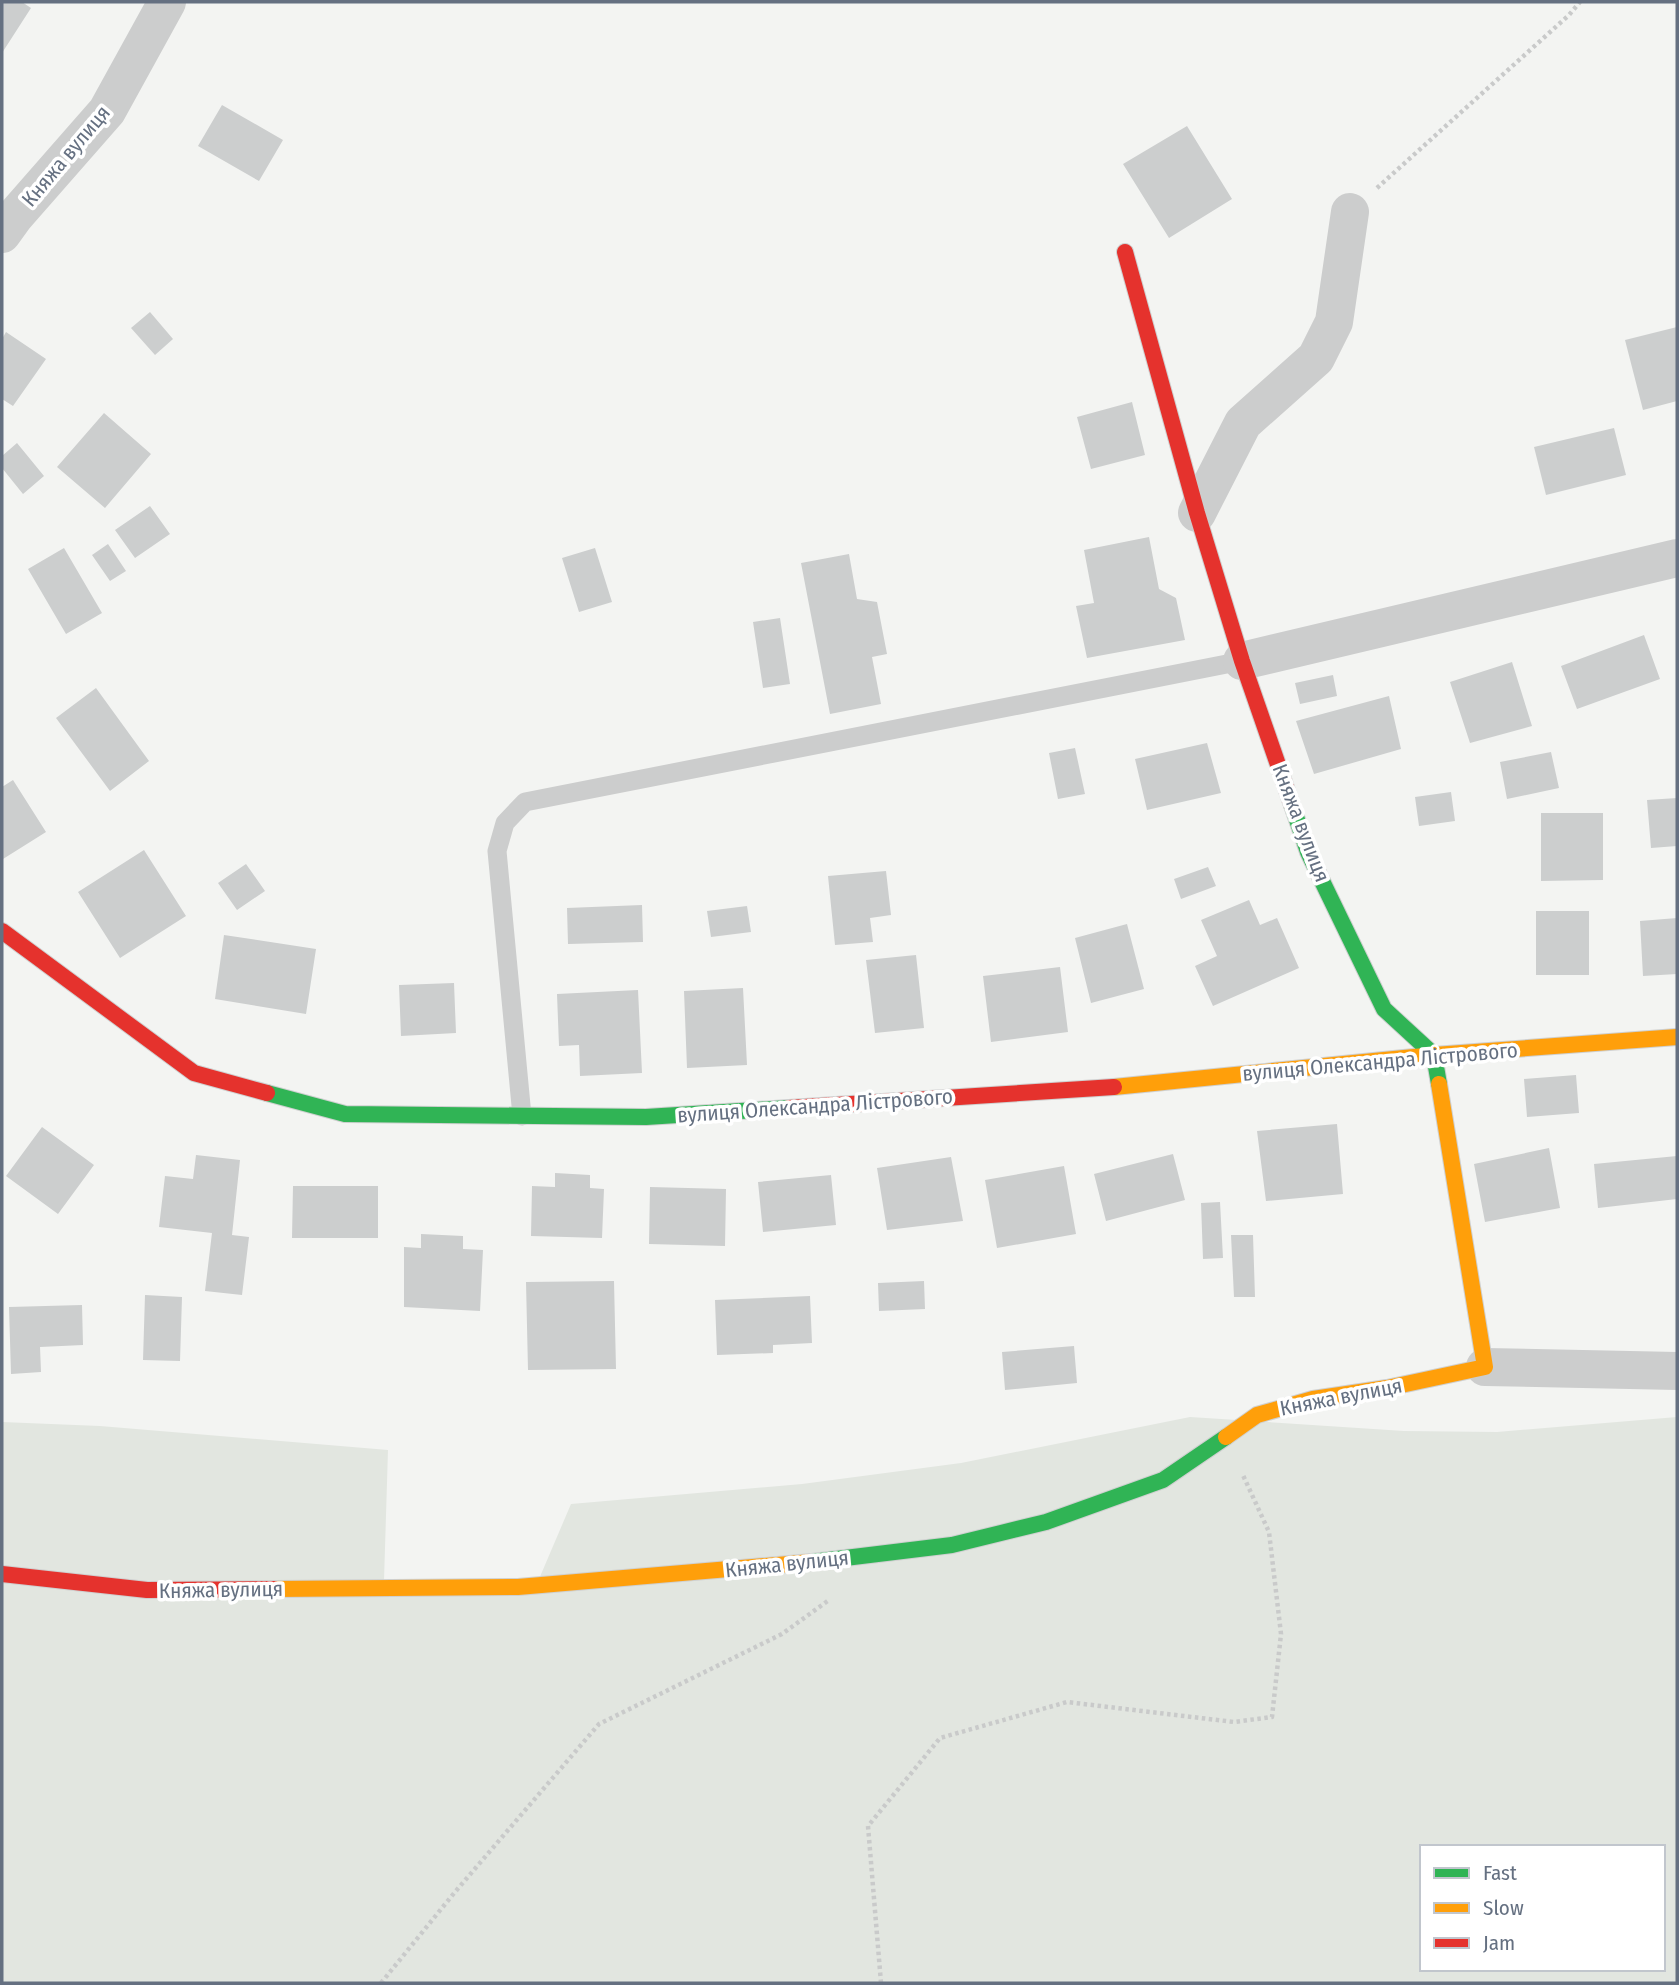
<svg xmlns="http://www.w3.org/2000/svg" width="1679" height="1985" viewBox="0 0 1679 1985" font-family="'Fira Sans Condensed',sans-serif">
<style>
.green{fill:#e2e6e0;fill-rule:evenodd}
.building{fill:#cccece}
.lines{fill:none;stroke-linecap:round;stroke-linejoin:round}
.fast-casing{stroke:#cfd0d0;stroke-width:18}
.slow-casing{stroke:#cfd0d0;stroke-width:18}
.jam-casing{stroke:#cfd0d0;stroke-width:18}
.path{stroke:#c9caca;stroke-width:4.5;stroke-dasharray:3.5 3.5;stroke-linecap:butt}
.lane{stroke:#cccdcd;stroke-width:19}
.street{stroke:#cccdcd;stroke-width:38}
.fast{stroke:#30b455;stroke-width:16}
.slow{stroke:#ff9f0a;stroke-width:16}
.jam{stroke:#e5322d;stroke-width:16}
.labels{text-anchor:middle;dominant-baseline:central;stroke-width:7;stroke-linejoin:round;paint-order:stroke}
.street-label{font-size:21px;fill:#657081;stroke:#fff}
</style>
<rect width="100%" height="100%" fill="#f3f4f2"/>
<path class="green" d="M1190 1417 1404 1431 1497 1432 1677 1417V1983H2V1422L100 1426 388 1450 384 1581 539 1579 571 1504 802 1484 961 1463ZM1422 1847H1663V1969H1422Z"/>
<path class="building" d="M2 2H22L31 8 2 53Z
M222 105 283 140 259 181 198 146Z
M1187 126 1232 199 1169 238 1123 164Z
M150 312 173 339 155 355 131 328Z
M1677 327V401L1643 410 1625 340Z
M6 332 46 359 13 406 2 399V339Z
M1132 402 1145 455 1091 469 1077 417Z
M104 413 151 454 105 508 57 467Z
M1614 428 1626 475 1546 495 1534 447Z
M17 443 44 476 23 494 2 468V456Z
M150 506 170 534 135 558 115 530Z
M1149 537 1159 589 1176 598 1185 640 1087 658 1076 606 1094 603 1084 550Z
M108 544 126 571 110 581 92 555Z
M64 548 102 613 66 634 28 569Z
M595 548 612 602 579 612 562 558Z
M849 554 857 599 877 602 887 654 872 657 881 704 830 714 801 563Z
M780 618 790 684 763 688 753 622Z
M1644 635 1660 679 1577 709 1561 666Z
M1512 662 1532 726 1470 743 1450 682Z
M1333 675 1337 696 1300 704 1295 683Z
M96 688 149 761 110 791 56 718Z
M1389 696 1401 749 1314 774 1296 721Z
M1207 743 1221 793 1147 810 1135 759Z
M1075 748 1085 794 1058 799 1049 753Z
M1551 752 1559 788 1507 799 1500 762Z
M13 780 46 832 3 859 2 787Z
M1451 792 1455 821 1419 826 1415 797Z
M1677 798V846L1651 848 1647 800Z
M1541 813H1603V880L1541 881Z
M144 850 186 916 120 958 78 892Z
M246 864 265 891 237 910 218 883Z
M1208 867 1216 886 1181 899 1174 879Z
M886 871 891 915 870 918 873 942 835 945 828 876Z
M1249 900 1260 925 1277 918 1299 968 1213 1006 1195 966 1217 956 1201 920Z
M642 905 643 942 568 944 567 908Z
M747 906 751 932 711 937 707 911Z
M1536 911H1589V975H1536Z
M1677 918V974L1643 976 1640 921Z
M1127 924 1144 989 1091 1003 1075 938Z
M224 935 316 949 306 1014 215 999Z
M916 955 924 1028 875 1033 866 960Z
M1060 967 1068 1032 991 1042 983 976Z
M454 983 456 1033 401 1036 399 985Z
M743 988 747 1065 687 1068 684 991Z
M638 990 642 1073 580 1076 579 1045 559 1046 557 994Z
M1576 1075 1579 1113 1527 1117 1524 1079Z
M1337 1124 1343 1194 1266 1201 1257 1131Z
M42 1127 94 1165 58 1214 6 1176Z
M1549 1148 1560 1208 1485 1222 1474 1164Z
M1173 1154 1185 1200 1106 1221 1094 1174Z
M196 1155 240 1160 232 1235 249 1237 242 1295 205 1291 212 1233 159 1227 165 1176 193 1179Z
M1677 1156V1199L1598 1208 1594 1164Z
M951 1157 963 1221 887 1230 877 1168Z
M1064 1166 1076 1234 997 1248 985 1180Z
M555 1173 590 1175V1188L604 1189 602 1238 531 1236 532 1186 555 1187Z
M831 1175 836 1225 763 1232 758 1182Z
M293 1186H378V1238H292Z
M650 1187 726 1189 725 1246 649 1244Z
M1220 1202 1223 1258 1203 1259 1201 1203Z
M421 1234 463 1236V1249L483 1250 480 1311 404 1307V1247L421 1248Z
M1231 1235H1253L1255 1297H1234Z
M614 1281 616 1369 528 1370 526 1282Z
M924 1281 925 1309 879 1311 878 1283Z
M145 1295 182 1297 180 1361 143 1360Z
M810 1296 812 1343 773 1345V1353L717 1355 715 1300Z
M82 1305 83 1345 40 1347 41 1372 11 1374 9 1307Z
M1074 1346 1077 1383 1005 1390 1002 1352Z"/>
<g class="lines">
<defs>
<path id="fast" d="M1292 805 1308 852 1384 1009 1434 1055 1439 1084
M267 1093 345 1114 646 1117 789 1108
M812 1562 952 1545 1046 1522 1163 1480 1226 1437"/>
<path id="slow" d="M1114 1087 1434 1055 1677 1037
M1226 1437 1257 1415 1313 1399 1387 1388 1485 1367 1439 1084
M274 1589 518 1587 812 1562"/>
<path id="jam" d="M1125 252 1197 513 1242 661 1292 805
M2 931 194 1073 267 1093
M789 1108 1114 1087
M2 1574 147 1590 274 1589"/>
</defs>
<use href="#fast" class="fast-casing"/>
<use href="#slow" class="slow-casing"/>
<use href="#jam" class="jam-casing"/>
<path class="path" d="M1377 188 1569 15 1580 2
M381 1983 455 1892 599 1724 782 1634 829 1600
M881 1983 868 1826 940 1738 1067 1702 1234 1722 1272 1717 1281 1634 1269 1532 1242 1473"/>
<path class="lane" d="M522 1116 497 851 505 823 525 802 1242 661"/>
<path class="street" d="M2 234 15 216 107 111 167 2
M1197 513 1243 423 1316 358 1334 322 1350 212
M1242 661 1677 558
M1485 1367 1677 1371"/>
<use href="#fast" class="fast"/>
<use href="#slow" class="slow"/>
<use href="#jam" class="jam"/>
</g>
<g class="labels">
<g class="street-label">
<text transform="translate(66 156) rotate(-50)">Княжа вулиця</text>
<text transform="translate(1301 823) rotate(69)">Княжа вулиця</text>
<text transform="translate(1380 1062) rotate(-5)">вулиця Олександра Лістрового</text>
<text transform="translate(815 1106) rotate(-4)">вулиця Олександра Лістрового</text>
<text transform="translate(1341 1397) rotate(-11)">Княжа вулиця</text>
<text transform="translate(787 1564) rotate(-6)">Княжа вулиця</text>
<text transform="translate(221 1590) rotate(-1)">Княжа вулиця</text>
</g>
</g>
<rect width="1679" height="1985" fill="none" stroke="#657081" stroke-width="7"/>
<rect x="1420" y="1845" width="245" height="126" fill="#ffffff" stroke="#c1c6cd" stroke-width="2"/>
<rect x="1434" y="1868" width="35" height="10" fill="#30b455" stroke="#c1c6cd" stroke-width="2"/>
<text x="1483" y="1880" font-size="21" fill="#657081">Fast</text>
<rect x="1434" y="1903" width="35" height="10" fill="#ff9f0a" stroke="#c1c6cd" stroke-width="2"/>
<text x="1483" y="1915" font-size="21" fill="#657081">Slow</text>
<rect x="1434" y="1938" width="35" height="10" fill="#e5322d" stroke="#c1c6cd" stroke-width="2"/>
<text x="1483" y="1950" font-size="21" fill="#657081">Jam</text>
</svg>
